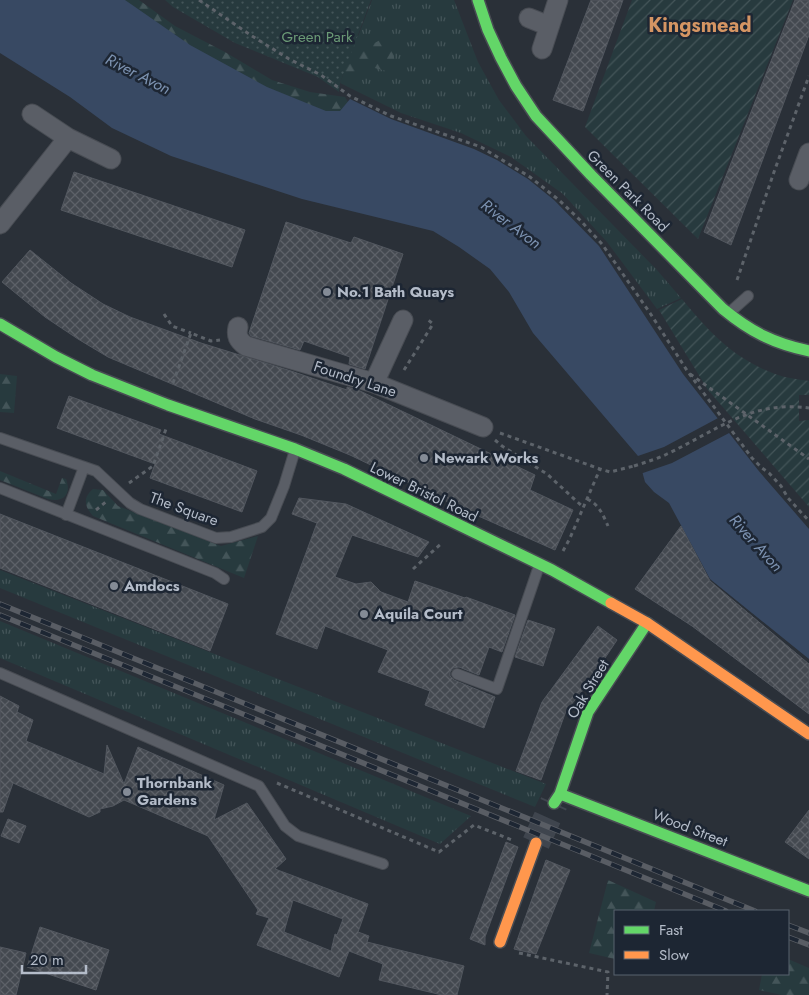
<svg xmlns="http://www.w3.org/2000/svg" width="809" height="995" viewBox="0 0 809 995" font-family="Jost,sans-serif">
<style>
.grass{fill:url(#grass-tufts)}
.forest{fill:url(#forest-firs)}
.park{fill:url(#park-dots)}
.garden{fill:url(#garden-furrows)}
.water{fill:#384963}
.pier{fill:#2a3038}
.building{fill:url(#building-cross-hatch);stroke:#52575f;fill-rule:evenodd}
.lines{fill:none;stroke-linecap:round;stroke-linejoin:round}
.secondary-tunnel{stroke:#3f454e;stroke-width:28;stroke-dasharray:28 14;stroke-linecap:butt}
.lane-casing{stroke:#484c53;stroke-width:12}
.street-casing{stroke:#484c53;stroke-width:21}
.fast-casing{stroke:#484c53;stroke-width:14}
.slow-casing{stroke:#484c53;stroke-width:14}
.path{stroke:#5d636a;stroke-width:3;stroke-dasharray:4 4;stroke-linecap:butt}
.lane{stroke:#5a5e66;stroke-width:10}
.street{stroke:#5a5e66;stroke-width:19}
.fast{stroke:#63d668;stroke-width:11}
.slow{stroke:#ff974d;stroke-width:11}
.rail-casing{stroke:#595d64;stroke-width:5.5}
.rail{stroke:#1d2633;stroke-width:4;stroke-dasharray:11;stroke-linecap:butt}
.path-bridge{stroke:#5d636a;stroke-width:3;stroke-dasharray:4 4;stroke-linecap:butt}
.poi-dot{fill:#848b96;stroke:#1d2633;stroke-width:2}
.labels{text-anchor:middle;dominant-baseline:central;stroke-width:5;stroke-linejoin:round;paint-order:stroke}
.park-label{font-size:15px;fill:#6b9a76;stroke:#1d2633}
.street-label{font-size:15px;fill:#b4bcc9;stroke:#1d2633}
.poi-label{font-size:15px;font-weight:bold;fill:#b4bcc9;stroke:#1d2633;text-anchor:start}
.water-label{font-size:16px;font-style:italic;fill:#7c92b1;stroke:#1d2633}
.district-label{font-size:20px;font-weight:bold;fill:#d59563;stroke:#1d2633}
</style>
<defs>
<pattern id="grass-tufts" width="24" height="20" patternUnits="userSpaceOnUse" patternTransform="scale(1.25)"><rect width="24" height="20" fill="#273a3e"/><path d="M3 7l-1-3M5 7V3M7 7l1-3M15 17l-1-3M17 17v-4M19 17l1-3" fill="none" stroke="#445559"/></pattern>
<pattern id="forest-firs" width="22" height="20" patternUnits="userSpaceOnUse" patternTransform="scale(1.25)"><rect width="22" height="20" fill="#273a3e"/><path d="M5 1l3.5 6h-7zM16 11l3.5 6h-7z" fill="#445559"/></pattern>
<pattern id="park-dots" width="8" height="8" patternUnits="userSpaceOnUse" patternTransform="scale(1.25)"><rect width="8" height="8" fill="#273a3e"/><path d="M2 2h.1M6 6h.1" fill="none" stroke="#445559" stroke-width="1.8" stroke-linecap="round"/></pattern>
<pattern id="garden-furrows" width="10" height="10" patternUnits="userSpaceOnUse" patternTransform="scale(1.25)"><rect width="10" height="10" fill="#273a3e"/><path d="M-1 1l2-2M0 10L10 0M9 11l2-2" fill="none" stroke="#445559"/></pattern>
<pattern id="building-cross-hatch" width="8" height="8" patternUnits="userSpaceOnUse" patternTransform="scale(1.25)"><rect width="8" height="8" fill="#444950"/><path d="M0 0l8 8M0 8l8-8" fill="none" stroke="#5d6168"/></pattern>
</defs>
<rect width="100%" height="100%" fill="#2a3038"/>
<path class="grass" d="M372 0H454L478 62 499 100 526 136 657 270 681 298 657 309 607 242 563 194 511 157 461 133 401 113 340 83Z
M0 570 546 784 535 807 0 588Z
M0 621 471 816 440 844 0 658Z"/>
<path class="forest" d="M94 0H139L175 26 225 52 272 80 310 92 345 97 352 109 317 118Z
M300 0 344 29 359 36 365 48 384 38 397 45 390 72 367 66 353 74 331 75Z
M0 374 17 376 14 413 0 412Z
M0 471 56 494 62 478 66 479C72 495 63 503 48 499L0 480Z
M93 489 103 490 118 506 221 546 258 536 244 578 93 516C85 507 82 498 93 489Z
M608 880 656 902 654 911H615V959L589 953Z
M788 959 809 968V995H782L759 990 762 974H788Z"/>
<path class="park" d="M165 0H371L340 83 339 92 318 77 235 43 173 7Z"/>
<path class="garden" d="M632 0H793L698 239 585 127Z
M682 299C710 333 733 358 775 374 785 378 798 379 809 381V395H799V421L809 420V507L708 390 659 310Z"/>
<path class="water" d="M0 0H125L190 45 267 87 326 111H340L350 99 391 119 474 149 497 160 528 179 554 200 599 246 683 374 758 470 809 529V659L710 579 669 503 654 492 645 482 638 456 533 333 509 292 490 269 459 247 433 231 302 199 171 156 112 128 70 97 0 53Z"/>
<path class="pier" d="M720 417 731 432 672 463 640 474 635 457 664 447Z"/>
<path class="building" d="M591 0H623L583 111 553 100Z
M795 0H809V35L731 245 704 232Z
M74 172 245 230 232 267 61 210Z
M286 222 351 243 354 237 403 254 365 369 349 364 350 357 304 341 300 350 251 336 249 333Z
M30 250 71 283 103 304 130 317 201 343 291 371 347 390V387L358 390 535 475 530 490 573 510 555 550 467 511 350 455 301 435 255 419 108 357 78 339 45 317 2 282Z
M69 396 161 430 159 434 257 471 242 512 150 478 155 464 57 428Z
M299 498 346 504 429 542 418 557 352 535 335 577 356 584 371 582 381 592 408 602 415 581 465 598 466 597 515 615 502 652 489 647 479 675 459 667 453 668 450 672V676L454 680 495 697 484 728 425 705 430 691 378 672 388 650 325 626 317 649 276 634 317 523 292 514Z
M0 514 228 604 210 651 0 568Z
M681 526 710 581 809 664V714L692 626 635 589Z
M528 620 555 629 543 666 515 657Z
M598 626 617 640 587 685 566 711 541 780 516 771 542 702Z
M0 696 19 706 17 712 33 720 26 741 104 774 107 745 124 784 138 747 224 785 214 820 247 803 286 859 275 869 368 904 358 932 369 936 367 942 464 966 457 995H442L379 980 383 964 349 951 339 977 257 945 269 918 256 914 258 910 208 836 124 800 113 806 100 809V812L89 817 13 783 3 812H0ZM293 900 343 919 337 935 335 934 331 951 284 932Z
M809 810V859L785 842Z
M8 819 26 826 19 843 1 836Z
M506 842 518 847 485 937V945L470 939Z
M546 860 570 870 536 954 514 949Z
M40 927 109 950 96 990 27 967Z
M0 947 26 953 16 995H0Z"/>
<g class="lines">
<path class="secondary-tunnel" d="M536 843 554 803"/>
<defs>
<path id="lane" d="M729 313 748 296
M0 438 96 471 130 503 140 509 216 538 231 537 262 527 271 518 284 486 295 450
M0 488 215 573 224 579
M66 515 84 467
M0 673 259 786 285 826 298 836 383 864
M457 674 497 689 539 566"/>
<path id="street" d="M529 18 549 26
M542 49 558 0
M32 114 68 138 111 159
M799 180 809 153
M0 224 68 138
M238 327C236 336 238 340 246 346L374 383 483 427
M374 383 403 320"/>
<path id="fast" d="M478 0 488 30 501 58 516 86 536 116 591 175 723 309C751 332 773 343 809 351
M0 324 56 357 92 375 168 405 295 449 344 469 552 570 611 603
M560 794 809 891
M554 803 560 794 588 712 647 623"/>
<path id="slow" d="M611 603 647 623 809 734
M500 942 536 843"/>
</defs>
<use href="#lane" class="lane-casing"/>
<use href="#street" class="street-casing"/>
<use href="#fast" class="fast-casing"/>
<use href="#slow" class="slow-casing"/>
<path class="path" d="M199 0 252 36 289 59 321 75 350 96 391 116 481 147 530 177 559 200 580 220 602 244 650 313 688 372 752 458 762 468 769 473 781 486 788 498 809 521
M737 280 774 172 809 76
M164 314 172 326 191 333
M404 370 433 324 427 319
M690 374 809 459
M173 383 191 333 211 341 220 340
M500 433 600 469 610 472 634 466
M495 440 502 446 547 474 583 507
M129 483 153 466 166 429
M587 499C599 504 603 515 608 526
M96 510 107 501
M563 551 570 538 600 469
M413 569 442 543
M277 783 439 852 474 825 512 840
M519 953 608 972 607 995"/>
<use href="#lane" class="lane"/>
<use href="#street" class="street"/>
<use href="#fast" class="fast"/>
<use href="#slow" class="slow"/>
<defs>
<path id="rail" d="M0 604 755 911
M0 615 726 911
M788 925 809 933
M788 937 809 945"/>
</defs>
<use href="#rail" class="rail-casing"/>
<use href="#rail" class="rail"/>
<path class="path-bridge" d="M634 466C646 462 657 459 667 454 716 431 751 400 809 408"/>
</g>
<g class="poi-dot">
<circle cx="327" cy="292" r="5"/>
<circle cx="424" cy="458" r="5"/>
<circle cx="114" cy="586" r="5"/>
<circle cx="364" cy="614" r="5"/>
<circle cx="127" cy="792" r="5"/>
</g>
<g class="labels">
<g class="park-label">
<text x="317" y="37">Green Park</text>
</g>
<g class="street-label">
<text transform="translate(628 191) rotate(45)">Green Park Road</text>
<text transform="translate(355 379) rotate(18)">Foundry Lane</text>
<text transform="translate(424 492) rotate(26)">Lower Bristol Road</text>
<text transform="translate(184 509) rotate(20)">The Square</text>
<text transform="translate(588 689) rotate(-59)">Oak Street</text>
<text transform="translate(690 828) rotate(21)">Wood Street</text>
</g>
<g class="poi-label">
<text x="337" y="292">No.1 Bath Quays</text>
<text x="434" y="458">Newark Works</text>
<text x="124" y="586">Amdocs</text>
<text x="374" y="614">Aquila Court</text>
<text x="137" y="783">Thornbank<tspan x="137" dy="17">Gardens</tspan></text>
</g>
<g class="water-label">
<text transform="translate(138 74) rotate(27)">River Avon</text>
<text transform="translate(511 224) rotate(37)">River Avon</text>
<text transform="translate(756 543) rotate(48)">River Avon</text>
</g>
<g class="district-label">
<text x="700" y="25">Kingsmead</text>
</g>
</g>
<rect x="614" y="910" width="175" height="65" fill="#1d2633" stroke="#59626f"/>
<rect x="624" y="926" width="25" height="8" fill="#63d668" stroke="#59626f"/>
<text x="659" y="935" font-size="15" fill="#b4bcc9">Fast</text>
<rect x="624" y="951" width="25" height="8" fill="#ff974d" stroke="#59626f"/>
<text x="659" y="960" font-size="15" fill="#b4bcc9">Slow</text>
<path d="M22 965v8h64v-8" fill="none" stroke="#b4bcc9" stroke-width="2.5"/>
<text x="30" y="965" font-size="15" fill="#b4bcc9" stroke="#1d2633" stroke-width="4" paint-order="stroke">20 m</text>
</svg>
